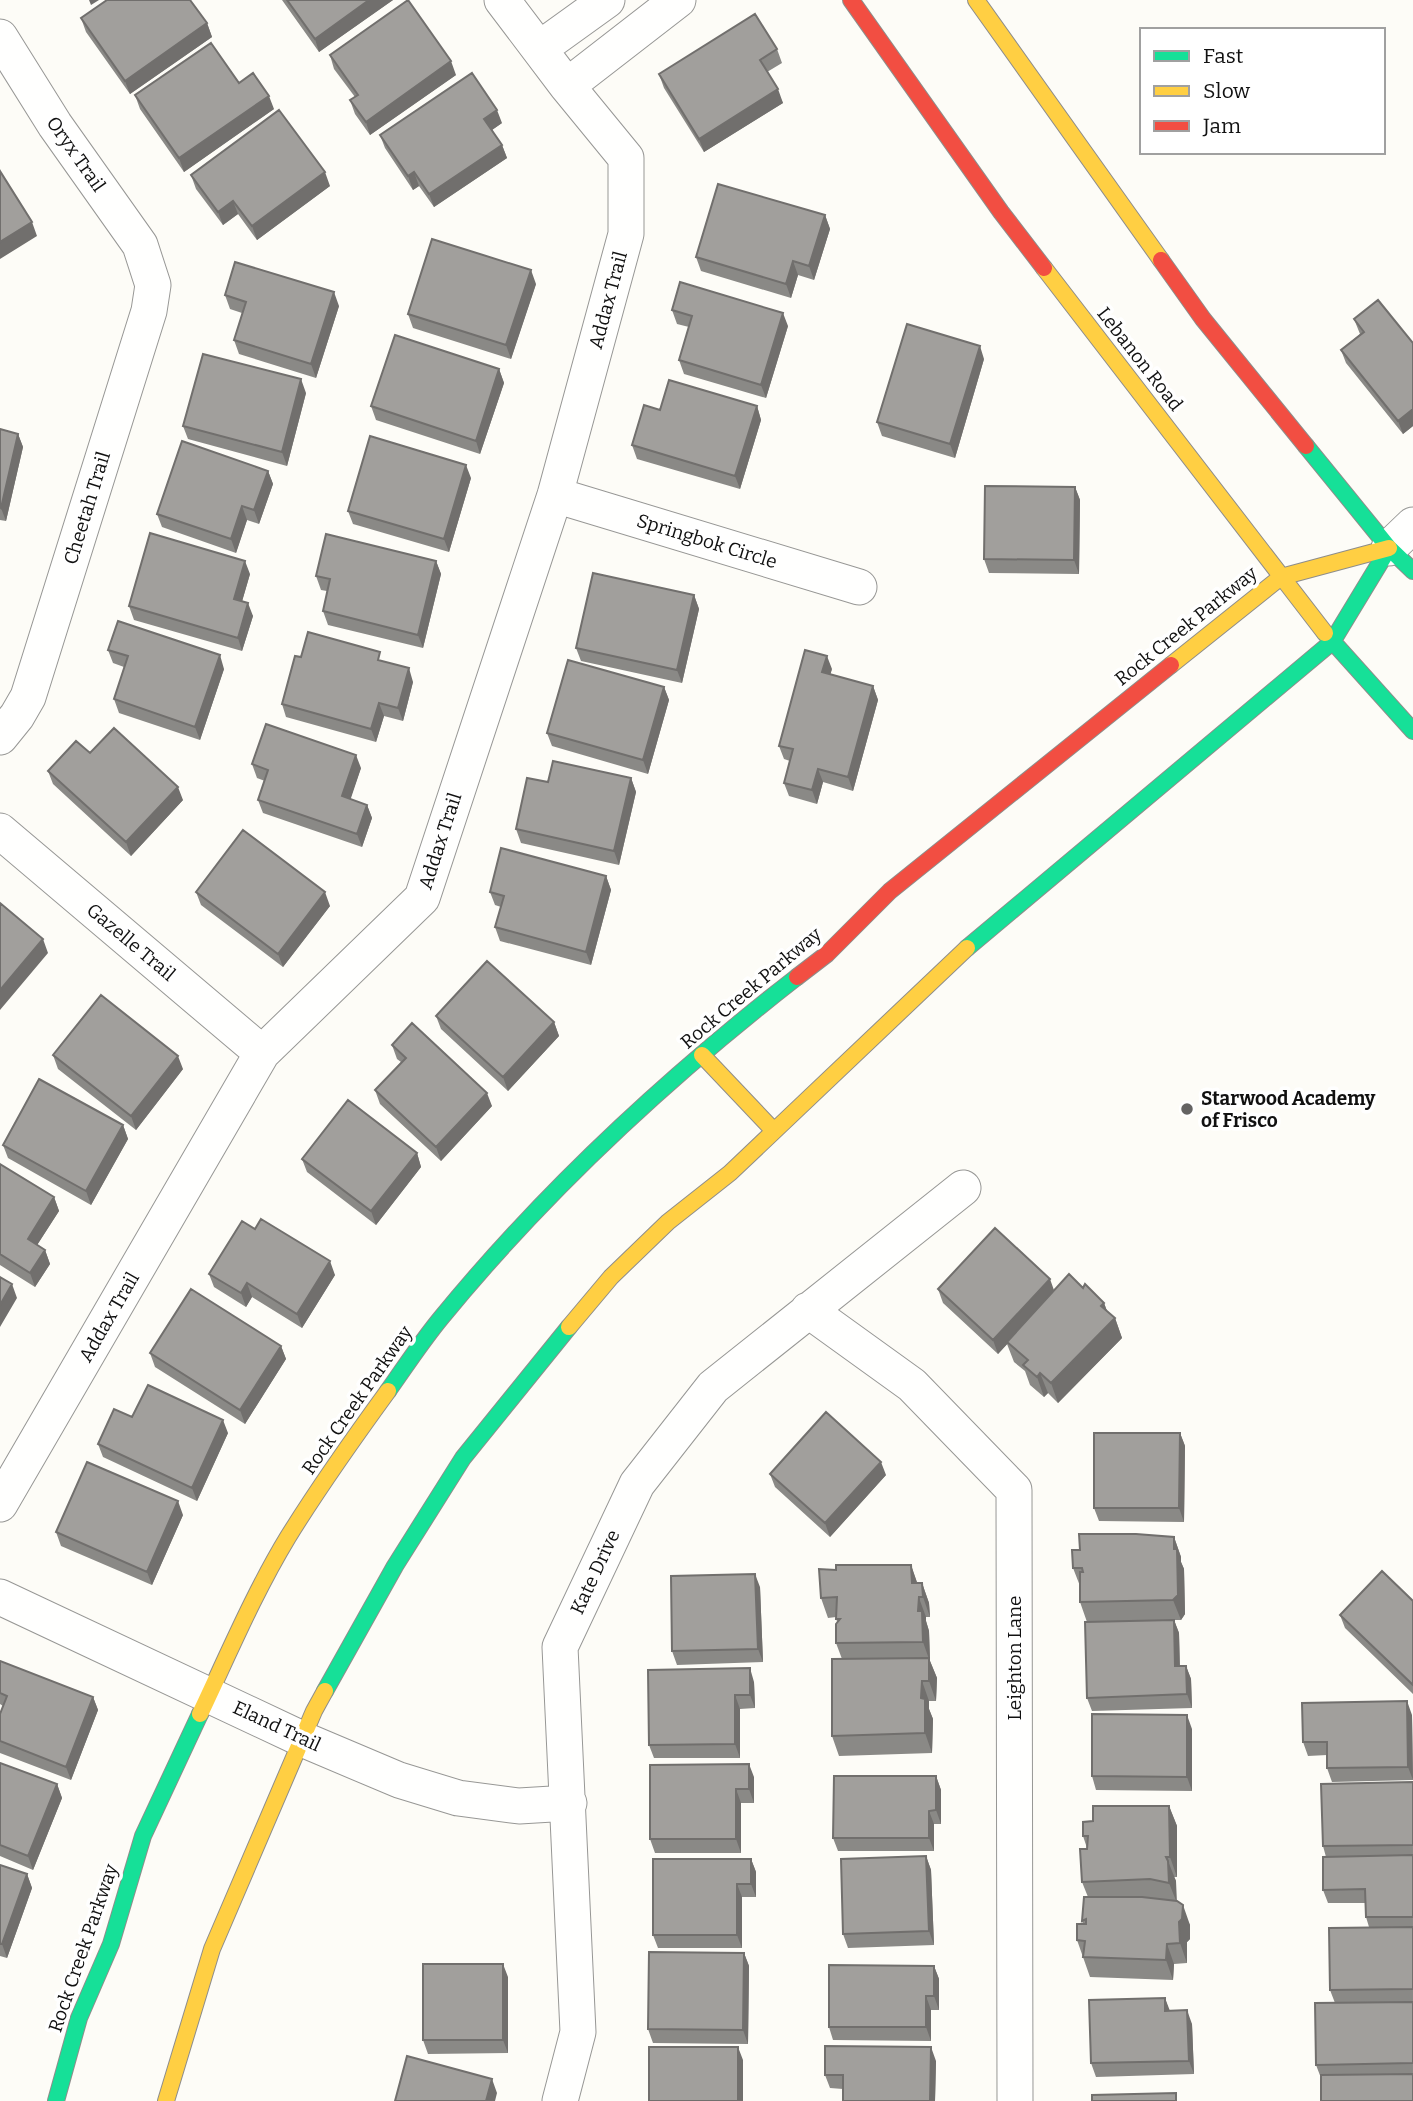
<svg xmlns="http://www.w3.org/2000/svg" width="1413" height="2101" viewBox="0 0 1413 2101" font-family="Bitter,serif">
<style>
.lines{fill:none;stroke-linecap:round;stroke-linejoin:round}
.street-casing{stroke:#979795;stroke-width:37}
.fast-casing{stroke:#8e8d8b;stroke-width:18}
.slow-casing{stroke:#8e8d8b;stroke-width:18}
.jam-casing{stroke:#8e8d8b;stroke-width:18}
.street{stroke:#fffffe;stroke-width:35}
.fast{stroke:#16e098;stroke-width:16}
.slow{stroke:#ffcf43;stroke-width:16}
.jam{stroke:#f24e42;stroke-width:16}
.wall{fill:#8a8986}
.shaded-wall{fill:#716f6d}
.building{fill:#a19f9c;stroke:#716f6d;stroke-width:2}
.poi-dot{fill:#646362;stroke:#fff;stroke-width:2.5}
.labels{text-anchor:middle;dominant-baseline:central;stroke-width:7;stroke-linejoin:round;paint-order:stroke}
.street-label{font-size:19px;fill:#111;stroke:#fff}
.poi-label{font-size:19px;font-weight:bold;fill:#111;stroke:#fff;text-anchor:start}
</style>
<rect width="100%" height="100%" fill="#fdfcf7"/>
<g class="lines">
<defs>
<path id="street" d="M0 37 55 125 140 245 153 285 149 311 28 697 17 716 0 737
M539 49 607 0
M567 86 678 0
M555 495 859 587
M1389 548 1413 525
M0 831 262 1053
M808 1310 912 1385 1014 1490 1015 2101
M0 1504 262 1053 422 898 555 495 626 234V158L567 86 502 0
M0 1597 302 1739 399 1780 458 1798 519 1806 569 1803
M560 2101 578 2032 560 1647 637 1484 713 1387 963 1188"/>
<path id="fast" d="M1306 446 1389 548 1413 571
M1325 633 1413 731
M967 948 1332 642 1389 548
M388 1391C405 1367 422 1341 441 1318 545 1191 667 1078 797 977
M325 1691 395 1566 463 1458 569 1327
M56 2101 79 2018 111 1944 143 1836 200 1714"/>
<path id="slow" d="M976 0 1161 260
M1044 268 1325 633
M1171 665 1281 577 1389 548
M702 1055 774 1131
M569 1327 611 1277 668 1222 730 1173 967 948
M200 1714C228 1655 254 1593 288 1537 319 1487 353 1439 388 1391
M166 2101 212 1949 314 1711 325 1691"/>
<path id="jam" d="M851 0 1001 212 1044 268
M1161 260 1203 319 1306 446
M797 977 827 954 890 891 1171 665"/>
</defs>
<use href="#street" class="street-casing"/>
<use href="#fast" class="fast-casing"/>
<use href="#slow" class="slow-casing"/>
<use href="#jam" class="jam-casing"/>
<use href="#street" class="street"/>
<use href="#fast" class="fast"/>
<use href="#slow" class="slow"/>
<use href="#jam" class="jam"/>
</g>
<path class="wall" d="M282 0H393L319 52Z
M81 18 207 23 212 37 130 94 86 32Z
M777 49 782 63 767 72 783 103 704 152 664 88 659 74Z
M330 55 456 75 370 135 355 114 350 100 355 97 334 69Z
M135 95 274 109 184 172 140 109Z
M502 123 492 130 502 145 507 158 434 207 419 186 413 190 385 148 380 135Z
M191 175 330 186 257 240 238 214 223 225 196 189Z
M825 215 830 229 814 280 798 275 791 298 701 271 696 257Z
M536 284 511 359 413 328 408 314Z
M225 295 339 306 316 378 239 354 234 340 242 313 230 309Z
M672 310 788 326 766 398 684 374 679 360 689 327 677 324Z
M1354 319 1413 343V426L1403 434 1346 363 1341 350 1360 334Z
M984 359 955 458 882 436 877 422Z
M499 369 504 383 480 454 376 420 371 406Z
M306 393 287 466 188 439 183 426Z
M757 406 761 420 740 489 637 459 632 445 660 410Z
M0 429 18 434 23 447 6 521 0 520Z
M268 471 273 484 259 524 247 520 236 553 162 527 157 514Z
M471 478 449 552 353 524 348 511Z
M1075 487 1080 500 1079 574 989 573 984 559Z
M436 561 441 574 423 648 328 625 323 611 327 591 321 590 316 576Z
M250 574 242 601 253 616 242 651 134 620 129 606Z
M694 595 699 609 682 683 581 661 576 648Z
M108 650 224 669 200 740 119 713 114 699 124 667 113 663Z
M301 657 383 661 413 682 403 721 384 716 376 742 286 717 282 704Z
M832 669 830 674 873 686 878 700 853 791 823 782 817 804 789 796 784 783 790 761 784 759 779 746Z
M664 687 669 700 648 774 552 746 547 733Z
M90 753 183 800 131 856 53 784 48 771Z
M252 764 361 768 350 799 367 805 372 818 362 847 263 813 258 800 265 781 257 778Z
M631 778 636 792 619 865 521 843 516 829 548 782Z
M606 876 611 890 591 965 500 941 495 927 501 907 495 905 490 892Z
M196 892 330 906 283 967 201 905Z
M436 1016 554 1022 559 1036 508 1091 441 1029Z
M392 1045 492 1106 441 1161 380 1104 375 1090 401 1062 397 1059Z
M53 1055 183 1069 136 1130 58 1069Z
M123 1125 128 1139 91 1205 8 1158 3 1145Z
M417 1153 421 1167 376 1225 307 1172 302 1159Z
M0 1164 54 1197 59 1211 37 1245 45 1250 50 1264 35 1287 0 1265Z
M255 1229 335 1275 302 1328 252 1297 246 1307 214 1287 209 1274Z
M1083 1288 1104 1303 1107 1311 1115 1318 1122 1338 1058 1403 1048 1393 1044 1397 1030 1385 1025 1371 1014 1362 1007 1344 998 1354 943 1303 938 1289 1054 1291Z
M281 1346 286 1359 245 1424 155 1367 150 1353Z
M132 1417 228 1433 197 1501 103 1457 98 1444Z
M1180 1433 1185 1446 1184 1522 1099 1521 1094 1508Z
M770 1474 886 1475 830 1537 775 1487Z
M183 1515 152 1585 61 1546 56 1532Z
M1174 1537 1181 1557V1562L1184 1569 1185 1614 1181 1620H1174L1179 1633 1180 1666H1186L1191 1679 1192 1708 1092 1711 1087 1698 1139 1621 1087 1622 1080 1602V1586L1073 1568 1080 1550Z
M911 1565 917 1583H922L929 1603 930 1617H926V1621L929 1631 930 1661 937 1678 936 1701H929V1709L933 1719 932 1753 839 1756 832 1736 842 1659 836 1643 837 1622 836 1617 828 1618 821 1598 836 1570Z
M760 1587 763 1662 677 1665 672 1651Z
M1413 1601V1694L1345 1628 1340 1615Z
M0 1661 93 1697 98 1710 71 1780 0 1753V1714L3 1706 0 1704Z
M754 1682 755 1708 740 1709V1758H654L649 1745Z
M1412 1715 1413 1780 1332 1782 1327 1768V1755L1308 1756 1303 1742Z
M1192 1729V1791L1096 1790 1092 1776Z
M0 1763 57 1784 62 1798 33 1870 0 1856Z
M936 1776 941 1790V1824H934V1851H838L833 1838Z
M754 1777V1803H741V1853H655L650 1839Z
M1413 1782V2101L1321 2078 1316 2065 1335 2003 1330 1990 1369 1927 1366 1917V1903H1328L1323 1890 1326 1857 1323 1846Z
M1169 1806 1177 1826V1877H1174L1176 1881V1901L1190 1925V1939L1187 1942V1963L1174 1964 1173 1980 1090 1977 1077 1940 1083 1924 1082 1921 1088 1897 1082 1882 1087 1848 1083 1836 1093 1821Z
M926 1856 931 1870 934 1945 848 1948 843 1934Z
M751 1859 756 1872V1897H742V1948H658L653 1935Z
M0 1865 27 1874 32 1888 7 1958 0 1956Z
M744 1953 749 1966 748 2044 653 2043 648 2029Z
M934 1966 939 1979V2010H931V2041L833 2040 829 2027Z
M508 1977V2053L428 2054 423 2040Z
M1165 1998 1169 2011 1192 2024 1194 2074 1096 2077 1091 2063Z
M936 2061 935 2101H843V2089L830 2088 825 2075Z"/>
<path class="shaded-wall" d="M89 0H99L91 5Z
M369 0H393L319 52 315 39Z
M207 23 212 37 130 94 125 81Z
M451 61 456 75 370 135 366 122Z
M778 89 783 103 704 152 699 139Z
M269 96 274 109 184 172 179 158Z
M497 110 502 123 489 132 484 119Z
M502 145 507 158 434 207 429 194Z
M325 172 330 186 257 240 252 226Z
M414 172 419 186 413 190 408 176Z
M233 201 238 214 223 225 218 212Z
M825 215 830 229 814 280 809 266Z
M32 222 37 236 0 259V242Z
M793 261 798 275 791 298 786 284Z
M531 270 536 284 511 359 506 345Z
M334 292 339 306 316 378 311 364Z
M783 313 788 326 766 398 761 385Z
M980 346 984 359 955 458 950 444Z
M499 369 504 383 480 454 476 441Z
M301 379 306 393 287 466 282 452Z
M757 406 761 420 740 489 735 476Z
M1413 409V426L1403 434 1398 421Z
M18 434 23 447 6 521 1 508Z
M466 465 471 478 449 552 444 539Z
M268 471 273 484 259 524 254 510Z
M1075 487 1080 500 1079 574 1074 560Z
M242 506 247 520 236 553 231 539Z
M245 561 250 574 239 612 234 599Z
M436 561 441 574 423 648 418 635Z
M694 595 699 609 682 683 677 670Z
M248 603 253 616 242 651 238 638Z
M220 655 224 669 200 740 195 727Z
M827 656 832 669 827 686 822 672Z
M409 668 413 682 403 721 398 708Z
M873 686 878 700 853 791 848 777Z
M664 687 669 700 648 774 643 760Z
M379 703 384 716 376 742 371 729Z
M356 755 361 768 347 810 342 796Z
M818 769 823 782 817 804 812 790Z
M631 778 636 792 619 865 614 851Z
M178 787 183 800 131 856 126 842Z
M367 805 372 818 362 847 357 834Z
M606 876 611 890 591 965 586 952Z
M325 892 330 906 283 967 278 954Z
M43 939 48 953 0 1010V990Z
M554 1022 559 1036 508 1091 503 1077Z
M178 1056 183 1069 136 1130 131 1116Z
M487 1093 492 1106 441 1161 436 1147Z
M123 1125 128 1139 91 1205 86 1191Z
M417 1153 421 1167 376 1225 371 1211Z
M54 1197 59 1211 32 1253 28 1239Z
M45 1250 50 1264 35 1287 30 1273Z
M330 1261 335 1275 302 1328 297 1314Z
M1050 1279 1055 1293 998 1354 993 1340Z
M247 1283 252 1297 246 1307 241 1293Z
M12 1284 17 1298 0 1327V1305Z
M1104 1303 1111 1322 1115 1318 1122 1338 1058 1403 1051 1383Z
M281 1346 286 1359 245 1424 240 1410Z
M1040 1373 1048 1393 1044 1397 1037 1377Z
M223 1420 228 1433 197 1501 192 1488Z
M1180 1433 1185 1446 1184 1522 1179 1508Z
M881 1462 886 1475 830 1537 825 1523Z
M178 1501 183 1515 152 1585 147 1572Z
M1174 1537 1181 1557V1562L1184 1569 1185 1614 1181 1620 1173 1600Z
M911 1565 918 1585 919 1598 926 1617V1621L929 1631 930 1661 937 1678 936 1701 929 1681V1659L923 1642 912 1583Z
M755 1574 760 1587 763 1662 758 1649Z
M922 1583 929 1603 930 1617 923 1597Z
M1174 1620 1179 1633 1180 1679 1175 1666Z
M1186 1666 1191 1679 1192 1708 1187 1694Z
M750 1668 754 1682 755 1708 750 1695Z
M922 1681 929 1701V1709L933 1719 932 1753 925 1733 921 1698Z
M735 1695 740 1709V1758L735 1744Z
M93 1697 98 1710 71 1780 66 1767Z
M1407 1701 1412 1715 1413 1780 1408 1767Z
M1187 1715 1192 1729V1791L1187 1777Z
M749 1764 754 1777V1803L749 1789Z
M936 1776 941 1790V1824L936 1810Z
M57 1784 62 1798 33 1870 28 1856Z
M736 1789 741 1803V1853L736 1839Z
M1169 1806 1177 1826V1877L1170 1857Z
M929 1811 934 1824V1851L929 1838Z
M926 1856 931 1870 934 1945 929 1931Z
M751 1859 756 1872V1897L751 1884Z
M1168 1861 1176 1881 1177 1903 1169 1883Z
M27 1874 32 1888 7 1958 2 1944Z
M737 1884 742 1897V1948L737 1935Z
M1183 1905 1190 1925V1939L1187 1942V1963L1180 1943 1179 1922Z
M1167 1944 1174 1964 1173 1980 1166 1960Z
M744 1953 749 1966 748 2044 743 2030Z
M503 1964 508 1977V2053L503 2040Z
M934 1966 939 1979V2010L934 1996Z
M926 1996 931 2010V2041L926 2027Z
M1165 1998 1170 2011H1165Z
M1187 2010 1192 2024 1194 2074 1189 2061Z
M738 2047 743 2060V2101H738Z
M931 2047 936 2061 935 2101H930Z
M492 2079 497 2093 495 2101H486Z"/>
<path class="building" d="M107 0H190L207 23 125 81 81 18Z
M287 0H369L315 39Z
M408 0 451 61 366 122 350 100 358 95 330 55Z
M755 14 777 49 760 60 778 89 699 139 659 74Z
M211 43 239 83 253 73 269 96 179 158 135 95Z
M472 73 497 110 484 119 502 145 429 194 414 172 408 176 380 135Z
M279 110 325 172 252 226 233 201 218 212 191 175Z
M0 171 32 222 0 242Z
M718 184 825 215 809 266 793 261 786 284 696 257Z
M432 239 531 270 506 345 408 314Z
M235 262 334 292 311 364 234 340 246 302 225 295Z
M680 282 783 313 761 385 679 360 692 316 672 310Z
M1378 300 1413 343V409L1398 421 1341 350 1364 332 1354 319Z
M907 324 980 346 950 444 877 422Z
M395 335 499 369 476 441 371 406Z
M203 354 301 379 282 452 183 426Z
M669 380 757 406 735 476 632 445 644 405 660 410Z
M0 429 18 434 1 508 0 507Z
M370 436 466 465 444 539 348 511Z
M182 441 268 471 254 510 242 506 231 539 157 514Z
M985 486 1075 487 1074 560 984 559Z
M150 533 245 561 234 599 248 603 238 638 129 606Z
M326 534 436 561 418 635 323 611 330 579 316 576Z
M593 573 694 595 677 670 576 648Z
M118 621 220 655 195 727 114 699 128 656 108 650Z
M308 632 380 652 378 660 409 668 398 708 379 703 371 729 282 704 295 656 301 657Z
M805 650 827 656 822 672 873 686 848 777 818 769 812 790 784 783 793 749 779 746Z
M568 660 664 687 643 760 547 733Z
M266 724 356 755 342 796 367 805 357 834 258 800 268 770 252 764Z
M114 728 178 787 126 842 48 771 76 741 90 753Z
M553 761 631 778 614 851 516 829 527 778 548 782Z
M243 830 325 892 278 954 196 892Z
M501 848 606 876 586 952 495 927 504 896 490 892Z
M0 903 43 939 0 990Z
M487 961 554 1022 503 1077 436 1016Z
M101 995 178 1056 131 1116 53 1055Z
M412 1023 487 1093 436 1147 375 1090 406 1058 392 1045Z
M39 1079 123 1125 86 1191 3 1145Z
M348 1100 417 1153 371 1211 302 1159Z
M0 1164 54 1197 28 1239 45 1250 30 1273 0 1254Z
M261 1219 330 1261 297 1314 247 1283 241 1293 209 1274 242 1221 255 1229Z
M995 1228 1050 1279 993 1340 938 1289Z
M1069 1274 1083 1288 1085 1284 1104 1303 1101 1306 1115 1318 1051 1383 1040 1373 1037 1377 1023 1365 1028 1360 1007 1342Z
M0 1277 12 1284 0 1305Z
M191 1289 281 1346 240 1410 150 1353Z
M148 1385 223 1420 192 1488 98 1444 114 1409 132 1417Z
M826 1412 881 1462 825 1523 770 1474Z
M1094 1433H1180L1179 1508H1094Z
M87 1462 178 1501 147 1572 56 1532Z
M1079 1534H1136L1174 1537V1549H1177L1178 1595 1173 1600 1080 1602V1572H1083L1082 1568H1073L1072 1550H1080Z
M836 1565H911L912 1583H922L923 1597H919L918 1611H922L923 1642 836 1643V1624L840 1619H836L837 1597 821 1598 819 1569 836 1570Z
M1382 1571 1413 1601V1685L1340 1615Z
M755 1574 758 1649 672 1651 671 1576Z
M1174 1620 1175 1666H1186L1187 1694 1087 1698 1085 1622Z
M929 1658V1681H922L921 1698 925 1699V1733L832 1736V1659Z
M0 1661 93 1697 66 1767 0 1741V1714L7 1696 0 1693Z
M750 1668V1695H735V1744L649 1745 648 1670Z
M1407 1701 1408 1767 1327 1768V1742H1303L1302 1703Z
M1092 1714 1187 1715V1777L1092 1776Z
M0 1763 57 1784 28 1856 0 1845Z
M749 1764V1789H736V1839H650V1765Z
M834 1776H936V1810L929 1811V1838H833Z
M1413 1782V1845L1323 1846 1321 1784Z
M1093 1806H1169L1170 1857H1166L1168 1861 1169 1883 1150 1879 1082 1882 1080 1849H1087L1088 1836H1083V1822L1093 1821Z
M1413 1855V1917H1366L1365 1889 1323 1890V1857Z
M926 1856 929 1931 843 1934 841 1859Z
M653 1859H751V1884H737V1935H653Z
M0 1865 27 1874 2 1944H0Z
M1084 1897H1142L1177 1901 1183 1905 1182 1919 1179 1922 1180 1943 1167 1944 1166 1960 1083 1957 1085 1941 1077 1940V1924H1086V1919L1082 1921Z
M1413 1927V1989L1330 1990 1329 1928Z
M649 1952 744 1953 743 2030 648 2029Z
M423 1964H503V2040H423Z
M829 1965 934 1966V1996H926V2027H829Z
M1165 1998V2011L1187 2010 1189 2061 1091 2063 1089 2000Z
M1413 2002V2063L1316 2065 1315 2003Z
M825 2046 931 2047 930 2101H843V2075H825Z
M649 2047H738V2101H649Z
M407 2056 492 2079 486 2101H395Z
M1413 2074V2101H1321V2075Z
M1176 2093V2101H1092V2095Z"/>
<circle class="poi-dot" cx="1187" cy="1109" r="7"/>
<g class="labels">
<g class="street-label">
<text transform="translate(76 154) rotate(55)">Oryx Trail</text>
<text transform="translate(608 300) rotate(-75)">Addax Trail</text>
<text transform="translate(1140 359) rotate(52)">Lebanon Road</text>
<text transform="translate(87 508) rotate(-73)">Cheetah Trail</text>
<text transform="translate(707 541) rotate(17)">Springbok Circle</text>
<text transform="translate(1186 626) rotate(-39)">Rock Creek Parkway</text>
<text transform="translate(440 841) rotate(-72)">Addax Trail</text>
<text transform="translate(131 942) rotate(40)">Gazelle Trail</text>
<text transform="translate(751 988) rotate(-40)">Rock Creek Parkway</text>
<text transform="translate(109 1317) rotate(-60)">Addax Trail</text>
<text transform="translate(357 1400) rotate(-55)">Rock Creek Parkway</text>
<text transform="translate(595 1572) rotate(-65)">Kate Drive</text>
<text transform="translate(1014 1658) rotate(-90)">Leighton Lane</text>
<text transform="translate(277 1726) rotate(25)">Eland Trail</text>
<text transform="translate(83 1948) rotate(-71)">Rock Creek Parkway</text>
</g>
<g class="poi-label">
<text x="1201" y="1098">Starwood Academy<tspan x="1201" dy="22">of Frisco</tspan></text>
</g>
</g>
<rect x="1140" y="28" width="245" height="126" fill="#ffffff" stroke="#a0a0a0" stroke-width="2"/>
<rect x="1154" y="51" width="35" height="10" fill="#16e098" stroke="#a0a0a0" stroke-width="2"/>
<text x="1203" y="63" font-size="21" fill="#111111">Fast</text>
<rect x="1154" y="86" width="35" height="10" fill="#ffcf43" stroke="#a0a0a0" stroke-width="2"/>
<text x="1203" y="98" font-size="21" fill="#111111">Slow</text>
<rect x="1154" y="121" width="35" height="10" fill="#f24e42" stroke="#a0a0a0" stroke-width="2"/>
<text x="1203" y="133" font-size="21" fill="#111111">Jam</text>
</svg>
